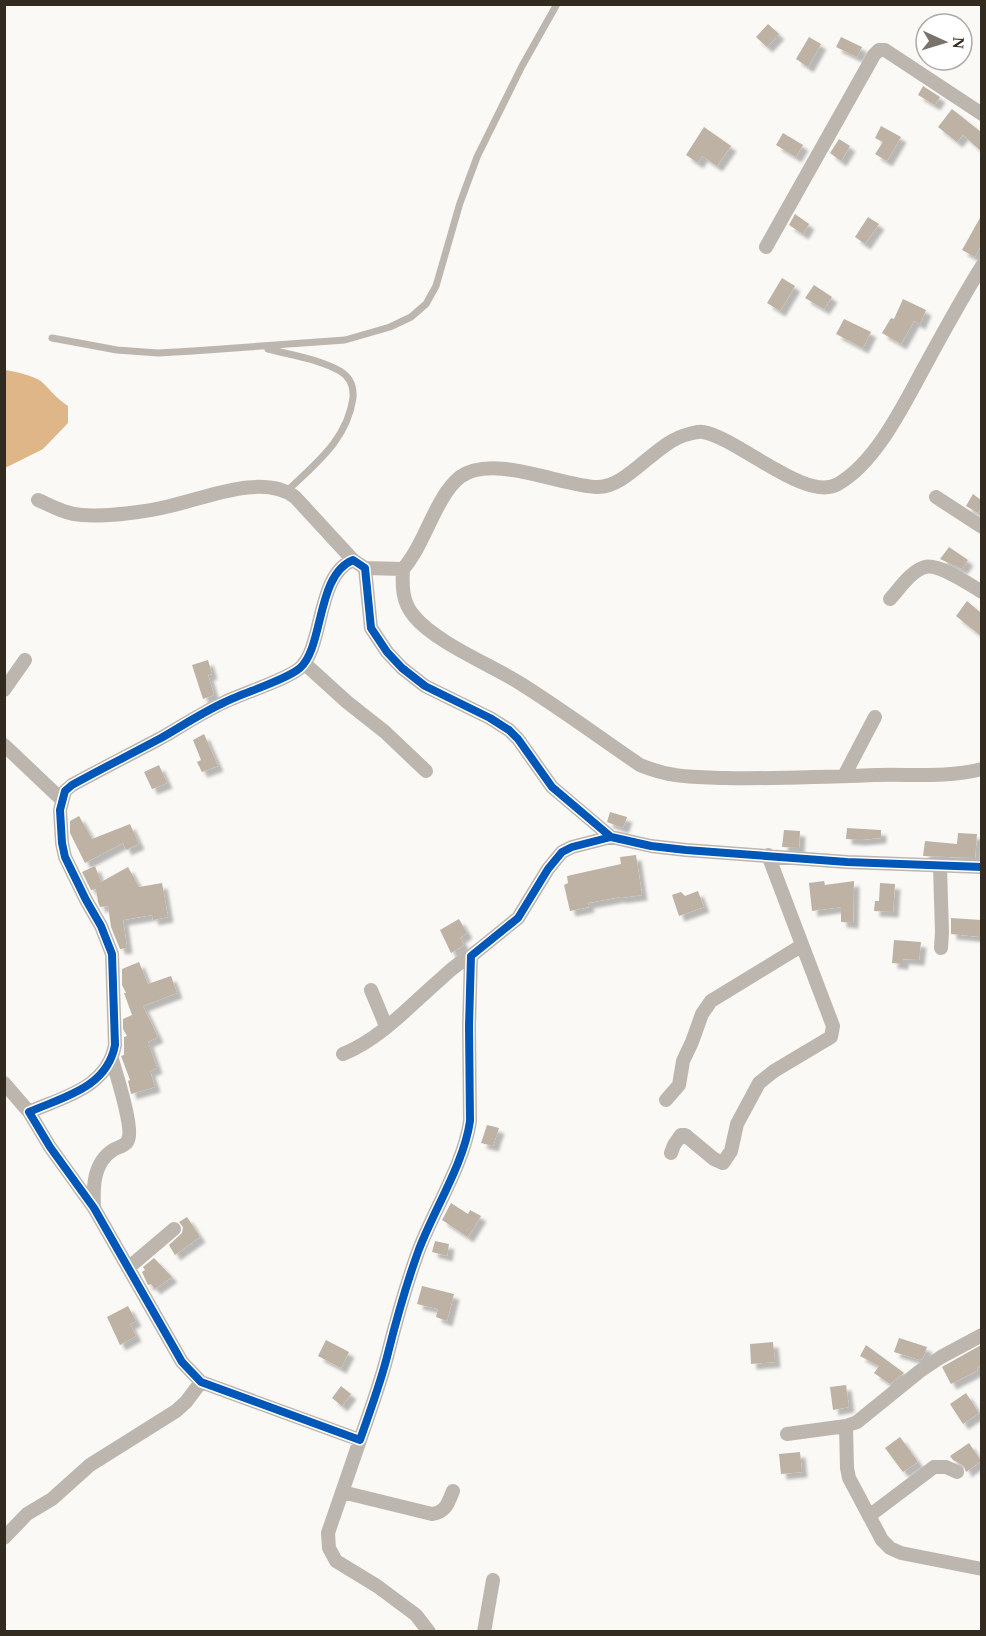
<svg xmlns="http://www.w3.org/2000/svg" width="986" height="1636" viewBox="0 0 986 1636" font-family="'Times New Roman',serif">
<style>
.water{fill:#deb687}
.building{fill:#bdb2a4;filter:url(#shadow)}
.lines{fill:none;stroke-linecap:round;stroke-linejoin:round}
.lane{stroke:#bdb6af;stroke-width:7}
.street{stroke:#bdb6af;stroke-width:14}
.cycleway-casing{stroke:#fff;stroke-width:11}
.cycleway{stroke:#0057b8;stroke-width:8}
</style>
<defs>
<filter id="shadow"><feDropShadow dx="5.5" dy="5.5" stdDeviation="1.5" flood-color="#0004"/></filter>
</defs>
<rect width="100%" height="100%" fill="#fbf9f6"/>
<path class="water" d="M5 370C16 372 33 375 42 382 51 391 57 399 68 406V423L43 449 5 468Z"/>
<path class="building" d="M768 24 779 34 767 47 756 37Z
M809 37 821 44 808 67 796 59Z
M841 37 862 47 857 57 836 47Z
M923 86 940 97 935 105 918 95Z
M952 109 981 132V151L963 135 957 142 938 127Z
M881 126 901 137 887 161 875 154 883 142 875 138Z
M704 127 731 146 717 166 702 156 698 163 686 155Z
M783 133 803 145 796 157 776 145Z
M839 139 850 146 841 161 830 153Z
M795 214 809 224 803 234 789 225Z
M981 216V245L975 257 962 250Z
M868 217 879 224 865 244 855 237Z
M782 278 795 286 780 311 767 303Z
M814 285 832 297 824 309 805 298Z
M903 299 926 310 920 324 914 321 901 344 882 333 891 318 894 319Z
M844 319 871 332 863 348 836 334Z
M973 494 981 500V508L978 513 966 506Z
M949 547 968 560 962 569 940 559Z
M967 601 981 613V636L956 616Z
M208 660 212 674 208 675 214 695 203 699 192 665Z
M204 734 218 766 202 772 197 762 201 760 193 740Z
M159 765 167 783 152 789 144 772Z
M610 812 627 817 623 828 607 822Z
M79 816 92 839 130 824 139 844 126 850 123 843 85 863 70 833V821Z
M847 828 881 830V838L860 840 846 839Z
M784 830 800 831 799 848 782 847Z
M958 833 977 834 975 858 923 856 925 841 957 844Z
M636 855 642 895 620 898V897L588 903 589 907 570 911 564 885 568 883 567 876 621 864 620 857Z
M95 866 101 882 128 867 139 887 162 883 168 917 153 920 152 915 123 920 127 948 120 949 111 927 108 906 100 907 98 902 96 889 91 890 82 872Z
M824 881 825 885 854 881 853 923 841 922V907L812 911 809 883Z
M880 883 895 884 893 912 874 911 875 901H879Z
M698 891 704 907 679 916 672 895 681 892 685 896Z
M951 918 981 920V937L951 934Z
M459 919 467 933 460 938 464 945 451 953 440 930Z
M894 940 921 942 919 960 903 959V964L892 963Z
M139 962 148 984 171 976 177 993 143 1006 158 1037 148 1042 157 1068 150 1071 155 1087 131 1094 128 1081 130 1080 121 1056 124 1055V1037L127 1036 123 1029V1019L132 1015 124 993H126L122 985V969Z
M487 1125 499 1128 493 1146 481 1143Z
M451 1203 468 1214 470 1210 481 1216 468 1237 442 1220Z
M187 1217 200 1237 175 1255 169 1245 182 1233 183 1227 179 1222Z
M435 1241 449 1244 447 1256 432 1252Z
M154 1258 172 1277 155 1289 151 1284 148 1285 142 1272 145 1270 143 1267Z
M422 1286 454 1294 447 1321 436 1317 438 1309 417 1304Z
M128 1306 136 1321 130 1324 136 1336 120 1345 107 1317Z
M899 1338 927 1347 923 1358 920 1360 894 1352Z
M326 1340 349 1352 341 1368 318 1356Z
M773 1342 775 1362 751 1364 750 1344Z
M866 1345 900 1370 904 1373 890 1384 874 1373 879 1366 860 1356Z
M981 1345V1365L977 1368 978 1370 951 1384 942 1367Z
M846 1385 849 1407 833 1410 830 1387Z
M341 1386 351 1394 342 1406 332 1398Z
M966 1393 979 1413 963 1424 950 1404Z
M900 1437 918 1462 903 1472 885 1448Z
M969 1443 981 1461 966 1472 964 1466 953 1460 950 1456Z
M800 1452 802 1472 781 1474 779 1454Z"/>
<g class="lines">
<path class="lane" d="M52 338 117 350 158 353 193 351 345 340 390 327 411 317 426 304 436 286 460 203 477 157 522 66 557 4
M268 349C291 355 319 359 340 371 350 377 354 386 353 398 347 440 316 463 287 491"/>
<path class="street" d="M766 247 874 55 879 50H885L982 114
M936 497 982 527
M38 500C52 506 66 514 82 515 106 517 146 512 170 506 206 498 262 473 295 497L353 560
M365 568 403 569C426 543 435 497 460 477 493 453 561 486 597 487 628 488 656 441 689 434 694 433 699 431 703 432 738 438 806 503 838 484 877 462 905 402 926 364 944 331 962 298 982 266
M403 569C402 586 402 602 414 616 435 642 489 664 518 682 560 708 600 738 640 765 671 778 693 777 725 778 776 779 826 777 877 775 912 774 946 778 982 769
M890 599C900 588 911 571 925 567 939 563 970 585 982 592
M304 663 347 702 385 732 426 771
M4 690 25 660
M4 745 62 800
M844 776 875 717
M611 837 572 847 562 852 548 869 518 918 471 956 469 1026 470 1121C464 1164 433 1211 418 1252 405 1288 397 1317 388 1353 381 1382 370 1411 360 1440L201 1382 182 1362 94 1208 50 1147 29 1112C63 1097 107 1088 115 1045L112 954 101 926 86 900 65 857 62 843 60 810 65 791 72 785C101 769 131 754 161 738 182 726 203 712 225 702 243 693 286 680 300 668 324 647 316 575 353 560L365 568 371 628 387 652 402 668 425 686 490 718 509 730 518 739 552 787 611 837 651 846 686 850 847 862 982 867
M940 867 942 932 941 948
M371 990 386 1026
M343 1054C378 1040 407 1009 435 984 448 973 455 964 471 956
M4 1083 29 1112
M666 1100 679 1085 683 1061 692 1042 702 1014 711 1001 801 946
M671 1153 674 1145 681 1135H685L714 1159 723 1163 731 1151 737 1124 759 1083 774 1071 831 1037 833 1026 768 855
M94 1208C93 1187 93 1163 113 1150 118 1147 126 1146 128 1140 134 1128 116 1074 112 1059
M128 1268 174 1229
M846 1426 847 1468 849 1478 882 1540 890 1548 901 1553 982 1569
M787 1434 846 1426 857 1422 920 1371 941 1357 982 1335
M360 1440 328 1533 329 1548 336 1561 377 1586 416 1615 429 1632
M342 1492 432 1514C446 1512 448 1503 453 1491
M869 1516 934 1467H946L957 1472
M4 1538 27 1514 52 1499 90 1465 176 1411 186 1402 201 1382
M484 1632 493 1580"/>
<defs>
<path id="cycleway" d="M611 837 572 847 562 852 548 869 518 918 471 956 469 1026 470 1121C464 1164 433 1211 418 1252 405 1288 397 1317 388 1353 381 1382 370 1411 360 1440L201 1382 182 1362 94 1208 50 1147 29 1112C63 1097 107 1088 115 1045L112 954 101 926 86 900 65 857 62 843 60 810 65 791 72 785C101 769 131 754 161 738 182 726 203 712 225 702 243 693 286 680 300 668 324 647 316 575 353 560L365 568 371 628 387 652 402 668 425 686 490 718 509 730 518 739 552 787 611 837 651 846 686 850 847 862 982 867"/>
</defs>
<use href="#cycleway" class="cycleway-casing"/>
<use href="#cycleway" class="cycleway"/>
</g>
<rect width="986" height="1636" fill="none" stroke="#332a20" stroke-width="12"/>
<g transform="translate(944 42) rotate(94)"><circle r="28" fill="#ffffff" stroke="#adaaa6" stroke-width="1.5"/>
<path d="M0-4.5L10 22L0 15L-10 22Z" fill="#79726b"/>
<text y="-9" font-size="16" font-weight="bold" text-anchor="middle" fill="#332a20">N</text>
</g>
</svg>
